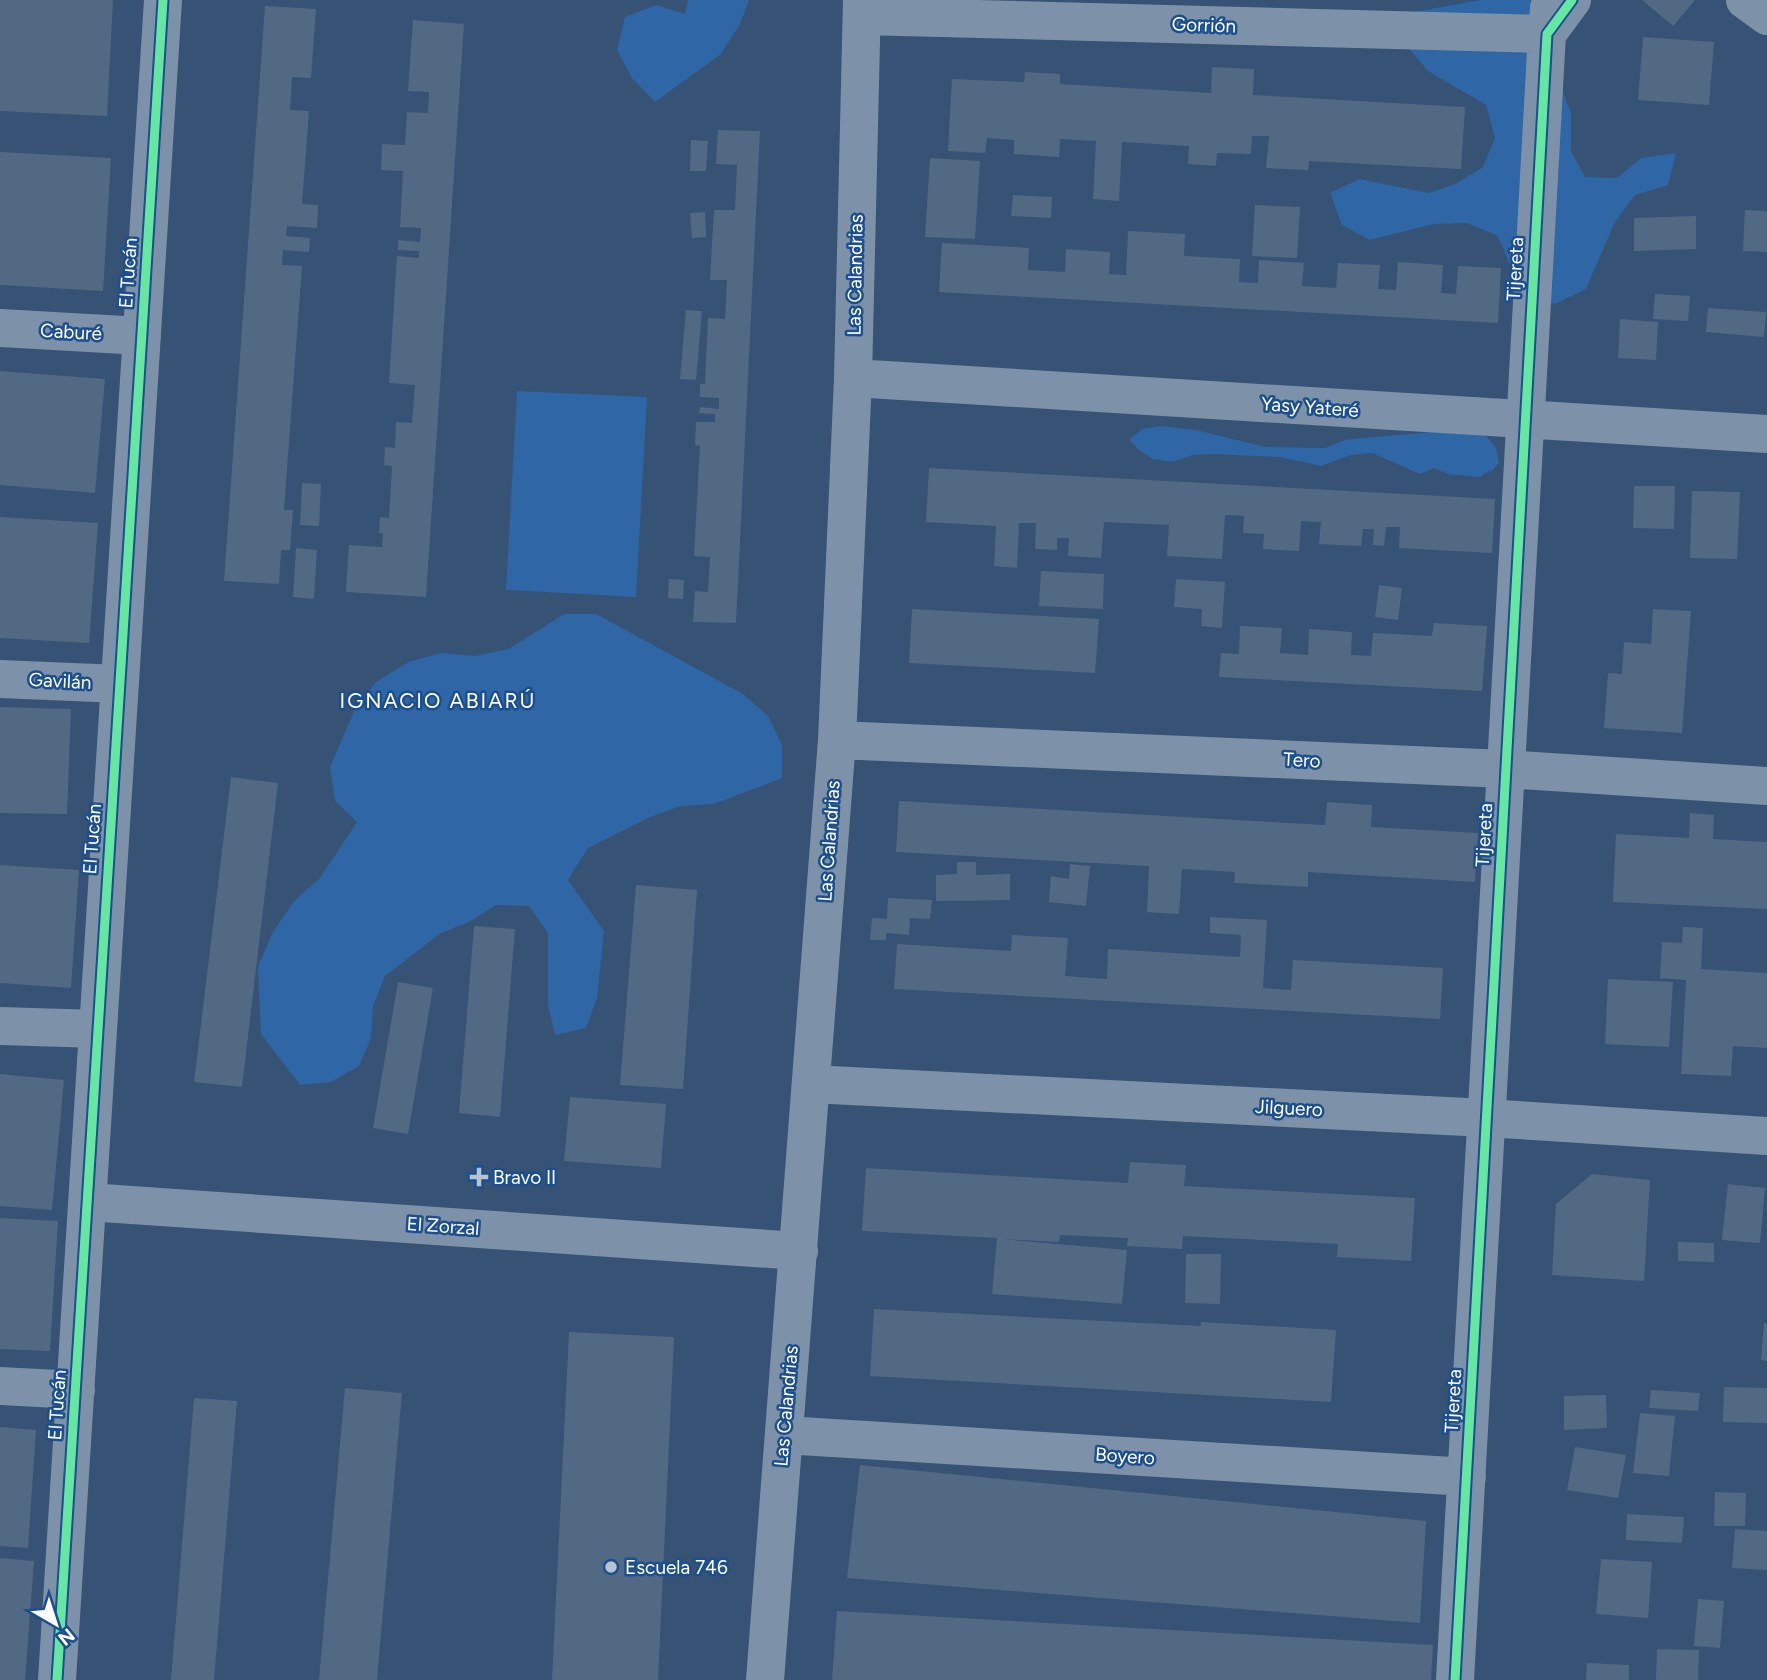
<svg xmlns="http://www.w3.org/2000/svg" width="1767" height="1680" viewBox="0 0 1767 1680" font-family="Figtree,sans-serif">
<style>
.green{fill:#2f66a5}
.building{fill:#526984}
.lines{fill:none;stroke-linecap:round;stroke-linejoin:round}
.minor{stroke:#7d92a8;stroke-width:38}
.cycleway-casing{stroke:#1b4f8f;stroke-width:13}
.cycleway{stroke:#66e7a1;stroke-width:9}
.poi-dot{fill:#b9c2ce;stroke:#1b4f8f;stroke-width:2.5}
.labels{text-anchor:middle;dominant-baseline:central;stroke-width:5;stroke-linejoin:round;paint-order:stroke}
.street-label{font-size:19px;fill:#fff;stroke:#1b4f8f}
.poi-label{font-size:19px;fill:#fff;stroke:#1b4f8f;text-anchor:start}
.neighbourhood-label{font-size:21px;letter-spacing:2px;fill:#fff;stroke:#1b4f8f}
</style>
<rect width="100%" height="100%" fill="#365274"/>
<path class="green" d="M688 0H749L740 24 721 54 655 102 632 78 617 50 625 17 656 5 685 14Z
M1481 0H1566L1560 47 1559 82 1571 113V151L1585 177 1617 178 1641 158 1676 153 1668 185 1635 195 1615 222 1586 289 1555 304 1522 295 1498 236 1467 223 1434 224 1370 240 1342 225 1330 193 1359 179 1429 193 1457 183 1483 167 1495 138 1486 105 1428 71 1406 45 1408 13Z
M517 391 647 397 636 597 506 590Z
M1161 426 1196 430 1266 447 1325 448 1345 440 1363 438 1432 432 1485 434 1496 448 1499 463 1488 475 1491 469 1480 477 1448 474 1434 468 1420 474 1372 453 1351 455 1321 466 1280 457 1213 454 1193 455 1172 462 1153 459 1139 450 1129 439 1143 429Z
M564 614H596L743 694 768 716 782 745V778L714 804 680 806 648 818 588 848 568 880 604 931 597 998 586 1028 555 1035 548 1005V933L529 906 496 905 469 922 441 933 385 976 373 1006 371 1038 359 1066 331 1082 300 1085 261 1034 258 966 273 932 294 901 320 878 357 822 335 801 330 767 355 709 376 682 408 662 441 653 475 656 509 649Z"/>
<path class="building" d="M0 0H113L107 116 0 111Z
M1642 0H1695L1673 26Z
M265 6 316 9 311 78 292 77 290 110 309 111 302 204 318 205 317 228 287 226 286 236 310 238 309 252 283 250 282 265 302 266 284 510H293L290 550H281L279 584 224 581Z
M413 20 464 24 426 597 346 592 349 545 382 547 383 533H379L380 517 389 518 392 466 384 465 385 447 395 448 396 422 412 423 415 385 389 383 397 256 419 258V251L398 250V240L420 242 421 228 400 227 403 171 381 170 382 144 405 145 407 112 428 113 429 92 408 91Z
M1643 37 1714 42 1709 105 1638 100Z
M1212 67 1254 69 1253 95 1465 107 1461 169 1309 161 1308 170 1266 168 1269 136H1252L1251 154 1217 153 1216 166 1188 164 1189 146 1122 142 1119 201 1093 199 1096 141 1060 139 1059 157 1014 154V140L987 138 985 153 948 151 952 79 1024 82 1025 72 1060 74V84L1211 93Z
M718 130 760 131 736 623 693 622 695 591 708 592 710 557 694 556 700 446 695 445 696 422H715V414L699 413 700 407 719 409V398L700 397V384H705L708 318 725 319 727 280H710L714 210H735L737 165 716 164Z
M691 140 708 141 706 171H690Z
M0 152 111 158 103 291 0 285Z
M930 158 980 161 975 239 925 237Z
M1013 195 1052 197 1051 218 1011 216Z
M1255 205 1300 207 1297 258 1252 256Z
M1745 210 1767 211V252L1743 251Z
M705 212 706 237 692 238 690 213Z
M1696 216V249L1634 251V218Z
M1128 231 1185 234 1184 256 1240 259 1239 282 1258 283 1259 260 1304 263 1302 286 1336 288 1338 263 1380 265 1378 289 1396 290 1398 262 1443 265 1441 293 1456 294 1458 266 1501 268 1498 323 939 292 942 243 1029 248 1028 270 1065 272 1066 249 1110 252 1109 274 1126 275Z
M1655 294 1690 296 1688 321 1653 319Z
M1708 308 1766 312 1764 337 1706 332Z
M686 310 702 311 696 380 680 379Z
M1620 319 1658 322 1656 360 1618 358Z
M0 371 105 379 95 493 0 485Z
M929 468 1495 499 1492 553 1399 548 1400 527H1386L1384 546 1373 545 1374 529H1363L1361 546 1319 544 1321 522 1301 521 1299 551 1263 549 1264 534 1243 533 1244 516 1225 515 1222 559 1167 556 1169 525 1104 522 1101 558 1068 556 1069 538H1057V550L1035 549 1036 523H1019L1017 568 994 566 996 526 926 522Z
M302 483 321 484 319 526 300 525Z
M1634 486H1675L1674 529 1633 528Z
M1692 491 1740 492 1737 559 1690 558Z
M0 517 98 523 89 643 0 638Z
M296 548 317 550 314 599 293 597Z
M1041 571 1104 574 1103 609 1039 606Z
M669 579 684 580 683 599 668 598Z
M1176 579 1225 582 1222 628 1201 626 1202 609 1174 607Z
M1379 585 1402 588 1398 620 1375 617Z
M912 609 1099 619 1095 673 909 663Z
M1653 609 1691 611 1682 733 1604 728 1608 673 1622 674 1624 642 1651 644Z
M1434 623 1487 626 1482 691 1219 677 1221 653 1239 654 1240 626 1282 628 1280 653 1308 655 1309 629 1352 632 1351 655 1371 656 1373 633 1432 636Z
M0 707 71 709 67 814 0 813Z
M231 777 278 783 242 1087 194 1082Z
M899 801 1325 825 1327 802 1372 805 1371 827 1478 833 1475 882 1308 872V887L1234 883 1235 872 1182 869 1179 914 1147 912 1149 866 896 852Z
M1690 813 1714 815 1713 839 1767 842V909L1613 902 1616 834 1689 838Z
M957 862H976V875L1010 874V900L936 901V875L957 874Z
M1070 864 1090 866 1086 906 1049 902 1051 876 1069 879Z
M0 865 79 870 71 988 0 983Z
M636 885 697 890 683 1089 620 1085Z
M888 898 932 900 930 919 910 918 909 935 886 933V940H870L872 918 887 919Z
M1210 917 1267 920 1263 988 1291 990 1293 960 1443 968 1440 1019 894 989 897 944 1011 951 1012 935 1068 938 1065 976 1107 979 1108 949 1240 957 1241 935 1210 933Z
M474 926 515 929 500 1117 459 1113Z
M1683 927 1703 928 1701 969 1767 973V1048L1733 1046 1731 1076 1681 1074 1686 980 1660 978 1662 942 1682 943Z
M1608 979 1673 982 1669 1047 1605 1044Z
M398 982 433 988 408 1134 373 1128Z
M0 1074 64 1080 52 1210 0 1206Z
M570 1097 666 1104 661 1168 564 1161Z
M1130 1162 1186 1165 1184 1186 1415 1198 1411 1261 1337 1257 1338 1244 1183 1236 1182 1249 1127 1246 1128 1238 1060 1235 1059 1242 1000 1239 1127 1250 1122 1304 992 1294 997 1238 862 1231 866 1168 1128 1183Z
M1592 1174 1650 1180 1644 1281 1552 1275 1556 1204Z
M1728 1184 1765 1188 1760 1243 1722 1240Z
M0 1218 58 1221 50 1351 0 1349Z
M1678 1242 1714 1243V1262L1678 1261Z
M1186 1254H1221L1220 1304 1185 1303Z
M874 1309 1201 1326V1322L1336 1330 1331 1402 870 1376Z
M1764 1323 1767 1324V1361L1761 1360Z
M569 1332 674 1337 658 1680H552Z
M1724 1387 1767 1388V1423L1723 1422Z
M345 1388 402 1393 377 1680H319Z
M1651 1390 1700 1393 1698 1411 1649 1408Z
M1606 1395 1607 1428 1564 1430V1396Z
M194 1398 237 1401 214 1680H171Z
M1640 1413 1675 1416 1669 1476 1633 1473Z
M0 1427 36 1430 28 1548 0 1546Z
M1575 1447 1626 1455 1618 1498 1567 1490Z
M860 1465 1426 1521 1420 1623 847 1578Z
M1715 1492 1746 1493 1745 1526H1714Z
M1627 1514 1684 1517 1682 1543 1626 1540Z
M1735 1529 1767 1531V1570L1732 1568Z
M0 1558 34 1561 25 1680H0Z
M1601 1559 1652 1562 1648 1618 1596 1614Z
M1698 1599 1724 1601 1720 1648 1694 1646Z
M837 1611 1433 1645 1431 1680H832Z
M1657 1649 1699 1650 1698 1680H1656Z
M1587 1663 1629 1665V1680H1586Z"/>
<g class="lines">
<path class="minor" d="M1745 0 1767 16
M862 16 1547 34 1549 8
M0 328 142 336
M853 378 1767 434
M0 679 120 684
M837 740 1505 769 1767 786
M0 1026 98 1029
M811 1084 1486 1118 1767 1136
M88 1202 799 1251
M0 1386 76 1390
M784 1435 1467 1477
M57 1680 163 0
M765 1680 837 740 853 378 862 0
M1455 1680 1547 34 1572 0"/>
<defs>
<path id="cycleway" d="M57 1680 163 0
M1455 1680 1547 34 1572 0"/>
</defs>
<use href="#cycleway" class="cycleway-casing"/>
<use href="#cycleway" class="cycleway"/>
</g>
<g class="poi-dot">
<path d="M475.5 1166.5h7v7h7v7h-7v7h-7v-7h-7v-7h7z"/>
<circle cx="611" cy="1567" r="7"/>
</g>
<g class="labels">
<g class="street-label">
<text transform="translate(1204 25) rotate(2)">Gorrión</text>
<text transform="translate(1515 269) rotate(-87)">Tijereta</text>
<text transform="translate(128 273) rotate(-86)">El Tucán</text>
<text transform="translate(855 275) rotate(-89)">Las Calandrias</text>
<text transform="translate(71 332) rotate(3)">Caburé</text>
<text transform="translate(1310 407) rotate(4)">Yasy Yateré</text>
<text transform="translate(60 681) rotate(3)">Gavilán</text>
<text transform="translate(1302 760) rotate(3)">Tero</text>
<text transform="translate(1484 835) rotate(-87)">Tijereta</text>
<text transform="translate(92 839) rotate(-86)">El Tucán</text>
<text transform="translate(829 841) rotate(-86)">Las Calandrias</text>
<text transform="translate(1289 1108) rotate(3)">Jilguero</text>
<text transform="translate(443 1226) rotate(4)">El Zorzal</text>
<text transform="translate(1453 1401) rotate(-87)">Tijereta</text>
<text transform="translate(57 1405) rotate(-86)">El Tucán</text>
<text transform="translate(786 1406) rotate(-85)">Las Calandrias</text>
<text transform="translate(1125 1456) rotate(4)">Boyero</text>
</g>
<g class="poi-label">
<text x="493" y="1177">Bravo II</text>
<text x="625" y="1567">Escuela 746</text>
</g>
<g class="neighbourhood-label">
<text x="438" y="700">IGNACIO ABIARÚ</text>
</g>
</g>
<g transform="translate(56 1624) rotate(141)" stroke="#1b4f8f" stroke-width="5" paint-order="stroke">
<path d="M0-5L12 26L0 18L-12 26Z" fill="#ffffff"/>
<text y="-10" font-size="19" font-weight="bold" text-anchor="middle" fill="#ffffff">N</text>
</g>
</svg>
